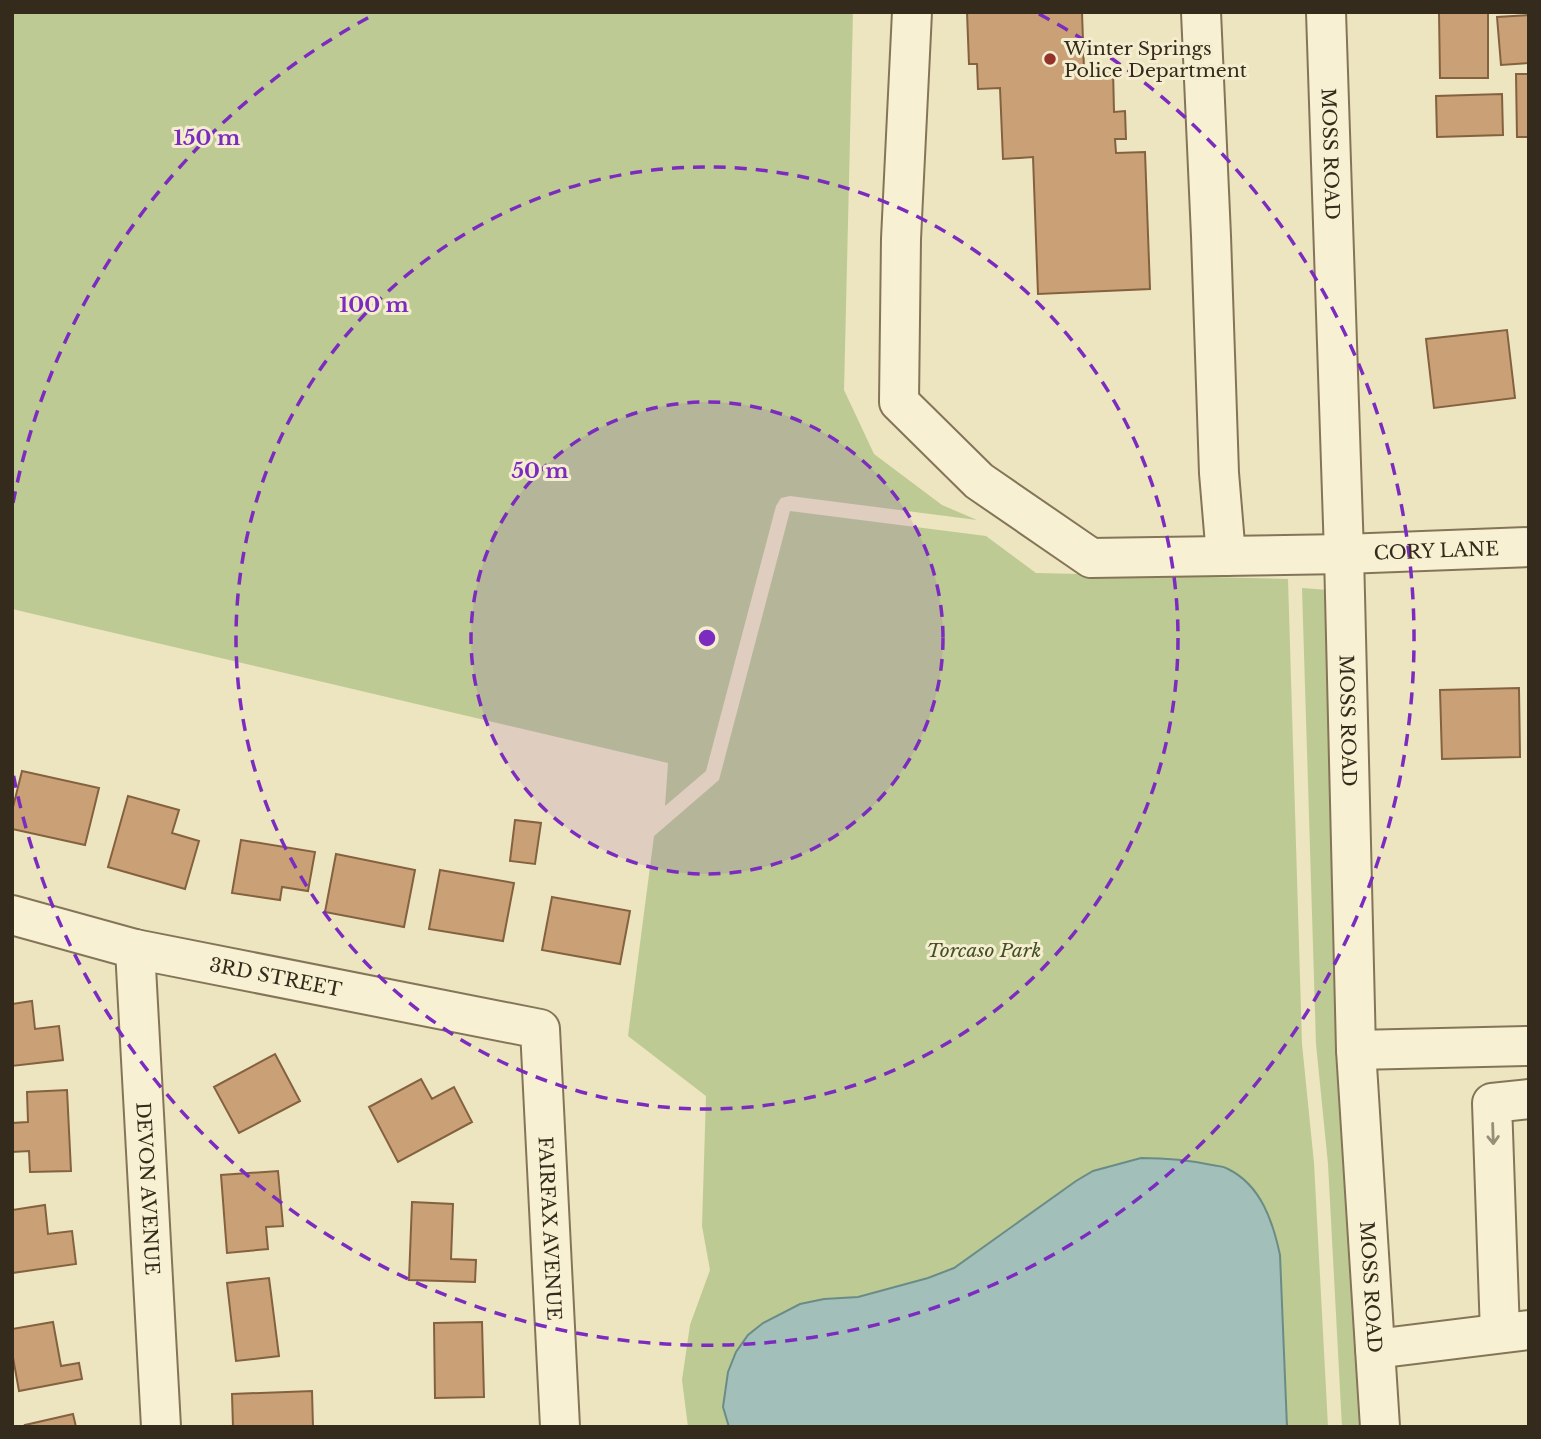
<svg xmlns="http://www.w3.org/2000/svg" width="1541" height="1439" viewBox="0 0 1541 1439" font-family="'Libre Baskerville',serif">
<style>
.green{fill:#beca94}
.water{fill:#a3bfb9;stroke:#6a8c87;stroke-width:2}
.building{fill:#caa176;stroke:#84613f;stroke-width:2}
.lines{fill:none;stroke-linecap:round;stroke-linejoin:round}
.minor-casing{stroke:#857558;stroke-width:42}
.minor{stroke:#f8f0d2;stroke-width:38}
.oneway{stroke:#968e77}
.ring{fill:none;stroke:#7b2cbf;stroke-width:3.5;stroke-dasharray:12 9}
.poi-dot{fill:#93332a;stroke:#f4edcf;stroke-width:2.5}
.labels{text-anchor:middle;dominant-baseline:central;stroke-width:6;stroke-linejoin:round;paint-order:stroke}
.poi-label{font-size:19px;fill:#352b1c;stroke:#f4edcf;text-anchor:start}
.street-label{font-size:19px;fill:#352b1c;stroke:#f4edcf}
.park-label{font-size:19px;font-style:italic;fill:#415123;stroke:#f4edcf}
.centre{fill:#7b2cbf;stroke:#f4edcf;stroke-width:3.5}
.ring-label{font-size:21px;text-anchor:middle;font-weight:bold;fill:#7b2cbf;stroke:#f4edcf;stroke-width:6;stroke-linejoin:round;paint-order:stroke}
</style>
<rect width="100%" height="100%" fill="#ede4c0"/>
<path class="green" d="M12 12H853L844 390 874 454 942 505 977 520 790 496 781 498 776 506 706 771 665 806 668 763 12 609Z
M790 511 986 536 1036 573 1288 579 1302 1044 1314 1163 1328 1427H688L682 1380 690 1325 710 1270 702 1226 706 1096 628 1036 654 836 719 780Z
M1302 588 1328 590 1363 1427H1342L1328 1164 1316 1044Z"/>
<path class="water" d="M1141 1158C1165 1158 1189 1160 1212 1165 1217 1166 1224 1166 1228 1169 1261 1185 1273 1222 1280 1255L1287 1427H729L723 1407 728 1372 736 1352 748 1335 763 1323 800 1304 824 1299 858 1297 928 1278 954 1268 1076 1181 1093 1171Z"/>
<path class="building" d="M967 12H1082L1084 70 1113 69 1114 112 1125 111 1126 139H1115L1116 153 1145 152 1150 289 1038 294 1033 157 1003 159 1000 88 978 89 977 64H969Z
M1439 12H1488V78H1440Z
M1529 15V63L1501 65 1497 17Z
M1516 74H1529V137H1517Z
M1502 94 1503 135 1437 137 1436 96Z
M1507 330 1515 398 1434 408 1426 339Z
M1519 688 1520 757 1442 759 1440 690Z
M22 771 99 788 85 845 12 829V811Z
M128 796 179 810 172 833 199 841 185 889 108 867Z
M515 820 541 823 535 864 510 861Z
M241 840 315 852 308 891 282 887 280 900 232 893Z
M336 854 415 870 404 927 325 912Z
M440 870 514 883 503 941 429 929Z
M552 897 630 911 620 964 542 950Z
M32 1001 35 1029 59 1026 63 1060 12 1066V1004Z
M275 1054 300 1101 239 1133 214 1087Z
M421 1079 432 1099 454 1087 472 1122 398 1162 369 1107Z
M67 1090 71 1171 30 1172 29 1151 12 1152V1123L28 1122 27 1092Z
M278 1171 283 1226 266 1227 268 1249 227 1253 221 1175Z
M412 1202 453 1204 451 1259 476 1260 475 1282 409 1280Z
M45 1205 48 1234 72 1231 76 1264 12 1273V1210Z
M269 1278 279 1356 236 1361 227 1283Z
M53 1322 61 1366 79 1363 82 1379 19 1391 12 1352V1329Z
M482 1322 484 1397 435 1398 434 1323Z
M312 1391 313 1427H233L232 1394Z
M73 1414 76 1427H26L25 1425Z"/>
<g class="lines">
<defs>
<g id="minor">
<path id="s1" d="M912 12 901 239 899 402 979 481 1091 558 1344 554 1529 547"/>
<path d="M1201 12 1211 236 1219 473 1226 556"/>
<path id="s2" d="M1326 12 1344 554 1356 1050 1380 1427"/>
<path id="s3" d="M12 915 135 949 540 1029 560 1427"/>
<path id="s4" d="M135 949 161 1427"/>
<path d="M1356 1050 1529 1046"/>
<path d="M1500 1333 1492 1103 1529 1099"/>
<path d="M1375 1349 1529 1330"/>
</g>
</defs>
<use href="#minor" class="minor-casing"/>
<use href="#minor" class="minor"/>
</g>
<defs><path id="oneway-shaft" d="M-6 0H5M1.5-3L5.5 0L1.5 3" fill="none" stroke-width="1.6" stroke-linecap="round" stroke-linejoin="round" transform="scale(1.75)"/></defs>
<use class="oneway" href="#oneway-shaft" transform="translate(1493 1134) rotate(88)"/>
<circle cx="707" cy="638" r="236" fill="#7b2cbf" fill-opacity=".12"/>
<g class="ring">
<circle cx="707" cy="638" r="236"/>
<circle cx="707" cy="638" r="471"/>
<path d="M13 503A707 707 0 0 1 375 14M1039 14A707 707 0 1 1 13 773"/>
</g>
<circle class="poi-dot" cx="1050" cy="59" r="7"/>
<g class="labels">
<g class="poi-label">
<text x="1064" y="48">Winter Springs<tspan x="1064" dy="22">Police Department</tspan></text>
</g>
<g class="street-label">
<text stroke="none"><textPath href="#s2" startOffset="142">MOSS ROAD</textPath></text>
<text stroke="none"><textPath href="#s1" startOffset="984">CORY LANE</textPath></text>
<text stroke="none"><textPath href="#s2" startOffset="709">MOSS ROAD</textPath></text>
<text stroke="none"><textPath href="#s3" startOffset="271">3RD STREET</textPath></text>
<text stroke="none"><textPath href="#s4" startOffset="240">DEVON AVENUE</textPath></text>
<text stroke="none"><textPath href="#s3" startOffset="740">FAIRFAX AVENUE</textPath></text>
<text stroke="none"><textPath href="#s2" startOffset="1276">MOSS ROAD</textPath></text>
</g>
<g class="park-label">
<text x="984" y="950">Torcaso Park</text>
</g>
</g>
<circle cx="707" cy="638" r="10" class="centre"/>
<g class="ring-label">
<text x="207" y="145">150 m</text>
<text x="374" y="312">100 m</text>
<text x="540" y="478">50 m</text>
</g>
<rect width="1541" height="1439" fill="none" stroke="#352b1c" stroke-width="28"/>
</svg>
